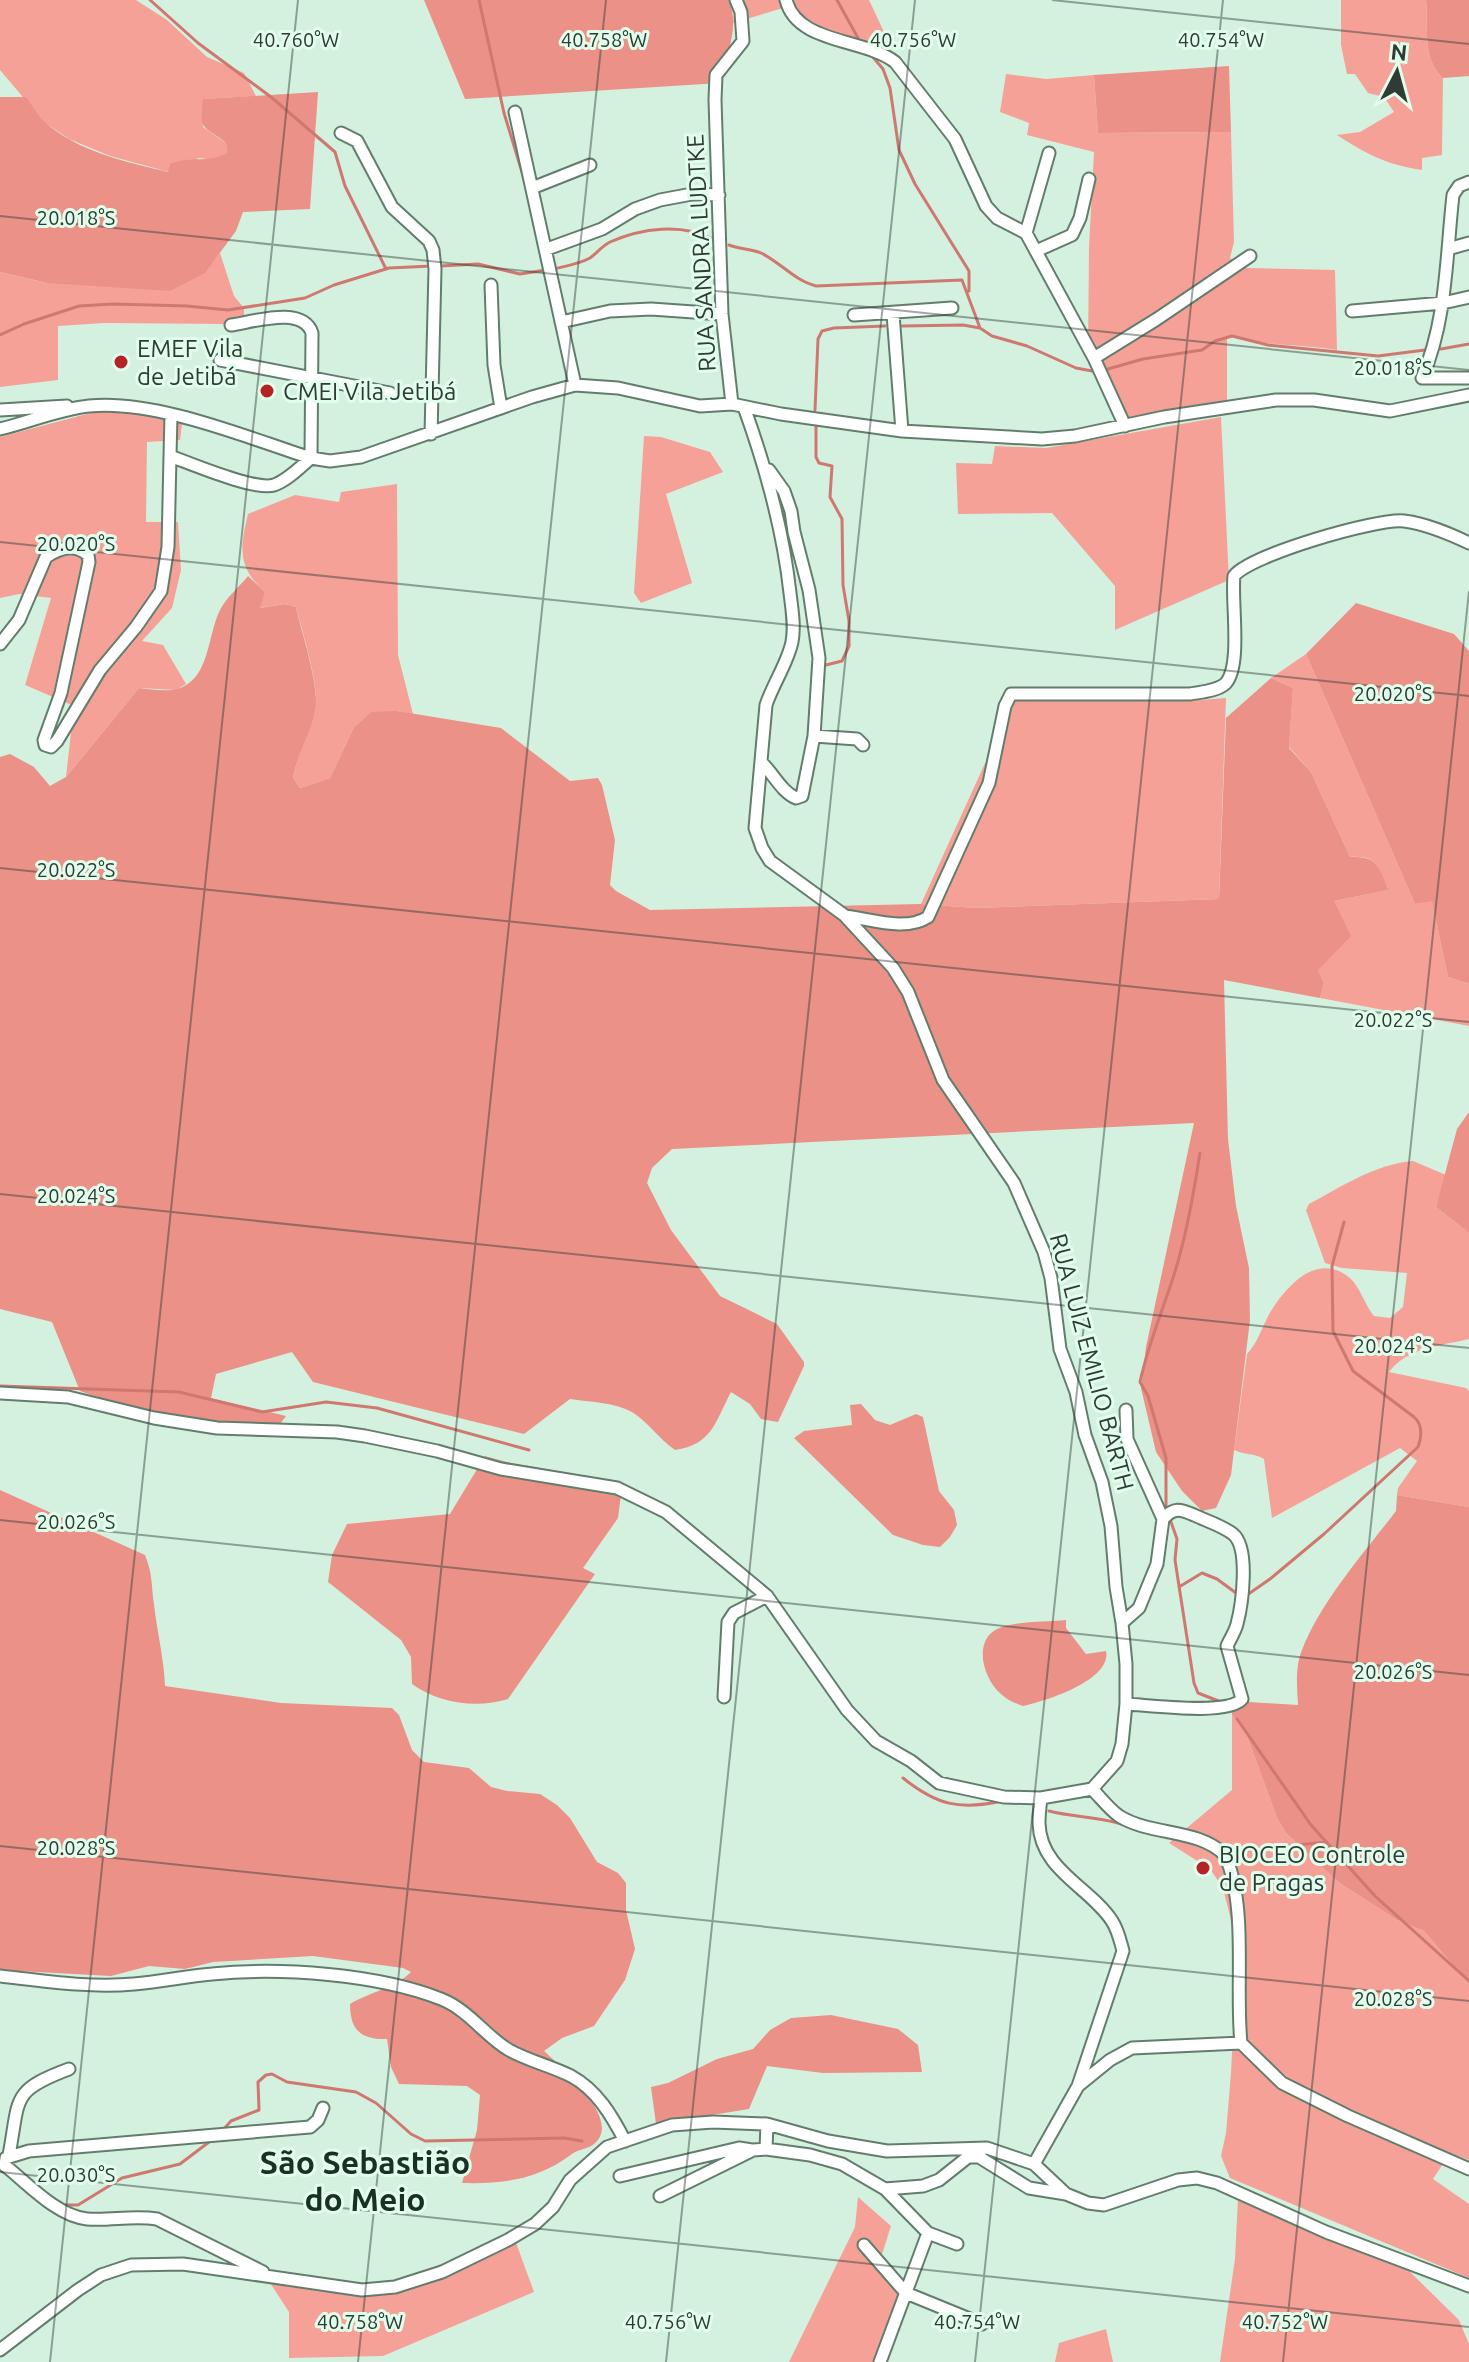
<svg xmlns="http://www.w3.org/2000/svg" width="1469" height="2362" viewBox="0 0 1469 2362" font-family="Ubuntu,sans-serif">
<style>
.green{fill:#f6a198}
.forest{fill:#eb9188}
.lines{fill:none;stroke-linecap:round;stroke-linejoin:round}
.stream{stroke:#cf7870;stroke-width:3}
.minor-casing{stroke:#637d6d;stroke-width:15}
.minor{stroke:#fff;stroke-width:11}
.ticks{fill:none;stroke:#2f3b34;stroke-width:2;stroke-opacity:0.45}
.poi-dot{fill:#b42425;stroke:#e1feec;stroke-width:3}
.labels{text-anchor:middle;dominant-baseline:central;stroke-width:6;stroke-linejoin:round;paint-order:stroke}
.street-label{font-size:24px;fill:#2f3b34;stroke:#e1feec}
.poi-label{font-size:24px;fill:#2f3b34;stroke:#e1feec;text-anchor:start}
.district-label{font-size:32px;font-weight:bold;fill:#193124;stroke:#e1feec}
.ticks-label{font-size:20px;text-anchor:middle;fill:#2f3b34;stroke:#e1feec;stroke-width:6;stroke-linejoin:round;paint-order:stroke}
</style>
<rect width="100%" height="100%" fill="#d4f1df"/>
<path class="green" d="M0 0H136L167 20 207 57 244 73 256 96 204 99 203 127 226 143 227 153 215 160 199 158 169 172 110 156 69 139 44 122 0 70Z
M728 0H869L892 49 814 33 783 8 733 23 734 11Z
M1341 0H1426C1429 26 1421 58 1443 78L1442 155 1422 158V170C1387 165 1366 154 1337 135L1360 132 1394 112 1384 97 1368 93 1355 74H1347L1341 45Z
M1006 74 1046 79 1094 75 1098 133 1231 132 1234 242 1230 258 1246 268 1335 270 1337 350C1313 346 1289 346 1265 343 1252 342 1241 336 1227 337V402L1116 422 1088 355 1089 247 1094 152 1027 135 1029 123 1000 112Z
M220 253 234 296 244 308V317L228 324 104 323 58 326V380L0 387V272L47 283 204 273Z
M123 410 183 417 180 440 147 442 146 522H178L181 570 172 608 142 641 163 645 186 684 176 690 139 688 66 777 74 706 25 685 51 598 19 594 0 598V437L98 411Z
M1221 417 1229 580 1115 630V586L1052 513 958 514 956 463 992 464 995 446 1046 448Z
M644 436 661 437 710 452 723 472 666 494 692 583 641 603 634 593Z
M397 484 398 655 413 714 397 711 353 729 330 778 300 788 293 778C297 754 309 735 315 712 321 690 302 631 296 607L285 604 259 608 265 592C237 567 240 548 248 514L295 495 339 502 341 492Z
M1306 654 1415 904 1432 900 1448 977 1469 984V1026L1320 998 1324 983 1318 970 1334 901 1387 890C1379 867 1378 855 1350 857L1311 772 1289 747 1293 688 1271 678Z
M1194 689 1200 700 1226 698 1219 899 975 908 921 904 986 761 1000 704 1006 693Z
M1413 1161 1446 1175 1436 1207 1469 1233V1339C1440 1346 1408 1347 1389 1372L1466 1388 1469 1391V1507L1397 1495 1398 1488 1417 1461 1400 1448 1272 1518 1264 1459C1254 1453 1244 1455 1234 1450L1247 1354C1259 1341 1262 1326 1271 1311 1287 1286 1315 1254 1346 1275 1359 1283 1364 1304 1374 1316L1390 1318 1403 1307 1407 1273 1342 1268 1325 1263 1306 1210 1309 1204C1341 1187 1375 1164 1413 1161Z
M1232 1715 1246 1733 1277 1818 1286 1833 1338 1882 1397 1920 1424 1931 1469 1984V2160L1450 2153 1433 2179 1469 2204V2278L1230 2178 1221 2156 1226 2133 1231 2073 1235 1989 1233 1928 1223 1888 1210 1869 1169 1843 1232 1790Z
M858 2197 891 2226 878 2267 901 2294 879 2347 878 2362H789L855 2227Z
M1238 2198 1403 2265 1459 2320 1469 2344V2362H1220L1235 2259Z
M515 2240 534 2292 383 2356 289 2358V2312L263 2272C301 2277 341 2288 380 2284 423 2280 474 2255 515 2240Z
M1106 2329 1113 2362H1055L1059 2343Z"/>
<path class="forest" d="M424 0H728C741 24 726 57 720 83L465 99Z
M1426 0H1469V76L1443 78C1421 58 1429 26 1426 0Z
M1229 66 1231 132 1098 133 1094 75Z
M318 92 310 209 243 212 236 231 205 273 170 291 47 283 0 272V97H26C32 105 38 116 45 122 78 152 127 162 168 172L170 164C192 155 208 164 227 153L226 143C203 124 199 133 203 99Z
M248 576 265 592 260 608 285 604 296 607C301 631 321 690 315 712 310 735 297 754 293 778L300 788 330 778 353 729 371 712 397 711 501 728 570 781 598 778 602 785 615 840 610 885 616 891 650 910 921 904 975 908 1219 899 1226 718 1271 678 1293 688 1289 748 1311 772 1350 857C1378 856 1379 866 1388 890L1334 901 1351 936 1318 970 1324 983 1320 998 1224 980 1228 1139 1236 1206 1249 1268 1250 1320 1231 1475 1216 1508 1202 1511 1182 1491 1156 1452 1141 1388 1146 1347 1194 1123 672 1149 652 1168 647 1183 671 1230 720 1296 777 1324 804 1362V1366L778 1422 761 1419 750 1404 731 1392C715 1422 712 1445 675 1450 659 1439 647 1421 632 1412 614 1402 589 1402 570 1399L524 1434 313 1382 292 1352 216 1374 211 1398 286 1416 275 1431 259 1437 213 1430 145 1414 80 1391 52 1322 0 1309V757L10 754 34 767 50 786 66 777 139 688C150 689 166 692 177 689 210 680 207 636 220 610 226 598 239 587 248 576Z
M1356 603 1454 634 1469 651V984L1448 977 1432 901 1415 904 1306 654Z
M1469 1112V1233L1436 1207 1457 1129Z
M861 1404 875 1420 890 1425 916 1414 923 1417 939 1491 954 1510 957 1525 950 1537 940 1547 923 1545 893 1535 794 1438 804 1431 852 1425 850 1405Z
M485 1456 507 1462 615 1481 622 1487 618 1518 583 1568 595 1574 508 1699C477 1709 438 1703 412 1684L411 1657 401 1640 328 1582 332 1555 347 1524 450 1514Z
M0 1490 145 1555C153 1575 151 1584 154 1604 157 1632 164 1658 165 1686L281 1703 392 1708 399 1715 412 1750 424 1762 469 1768 491 1787 507 1791 540 1794 557 1805 570 1818 597 1862 618 1873 626 1883V1910L635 1949 625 1980 594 2026 562 2038 544 2051C560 2066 624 2120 594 2144 588 2149 579 2149 572 2154 537 2180 504 2184 462 2183L477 2130 480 2095 467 2086 399 2084 391 2067 387 2039C361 2040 350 2030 350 2004 370 1992 395 1988 411 1972L403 1968 313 1956 213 1962 185 1969 149 1966 111 1976 0 1970Z
M1397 1495 1469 1507V1984L1424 1931 1397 1920 1338 1882 1286 1833 1277 1818 1246 1733 1232 1715 1233 1701 1298 1705C1297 1686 1295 1667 1302 1650 1321 1601 1364 1553 1396 1511Z
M1066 1620V1628L1086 1654 1106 1651C1112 1680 1046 1701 1023 1706 1015 1703 1007 1700 1001 1694 984 1680 972 1642 997 1629 1012 1621 1048 1622 1066 1620Z
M831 2015 898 2029 918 2045 922 2072 823 2073 767 2066 749 2109 656 2124 651 2087 668 2083 717 2059 753 2049 770 2030 791 2018Z"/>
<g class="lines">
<path class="stream" d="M150 0 198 43 271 97 335 152 345 186 386 269
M479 0 504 113 525 182
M837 0 858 38
M872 56 883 69 890 88 899 150 915 184 969 271V291
M729 245C739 249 752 249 761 253 780 262 795 281 816 286L962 280 980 328
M440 266 478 264 520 274 546 270
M554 269C566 266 579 264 590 258 597 253 602 246 610 242 642 228 681 223 713 239
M902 326 963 325 980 328 992 336 1027 346 1076 368 1092 371
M0 335 24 324 79 306 113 304 187 306 228 310 305 298 334 285 389 268 432 266
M1441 349 1469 344
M1108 369 1143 359 1202 350 1215 341 1232 336 1268 345 1378 356 1425 350
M815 410 818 339 822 331 834 328 885 326
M816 423V457L819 463 832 466 830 497 842 519 843 585 849 621V646L842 661 822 666
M0 1386 179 1392 262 1412 326 1402 377 1408 529 1450
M1166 1506V1458L1148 1396 1140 1382C1147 1349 1159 1319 1170 1287 1185 1244 1193 1197 1200 1153
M1171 1522 1177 1539 1175 1560 1194 1683 1198 1693 1221 1702
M1179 1587 1202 1573 1217 1579 1236 1593
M1247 1595 1270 1579 1324 1534 1418 1447C1422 1436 1423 1425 1414 1417L1353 1371 1333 1331 1332 1266 1344 1222
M1237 1719 1311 1825 1375 1896 1469 1981
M903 1778C938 1806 960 1810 1003 1801
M1049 1811C1076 1818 1102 1816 1127 1826
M1229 1852 1327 1842
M222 2131 231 2121 259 2110 258 2082 266 2075 272 2074 287 2082 356 2092 376 2103 411 2134 425 2141 564 2138 582 2141
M63 2205H78L122 2178 180 2164 213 2139"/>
<defs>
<path id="minor" d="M786 0C797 44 864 38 895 62L955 139 986 206 997 218 1026 233
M515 112 575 385
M341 133 357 141 392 207 429 241 433 250 435 269 431 434
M1469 182 1459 186 1453 195C1446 257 1447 320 1422 378H1469
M532 188 590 165
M1026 233 1094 358 1125 426
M1026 233 1049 153
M547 249 602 229 635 209 660 200 692 194 719 195
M1448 249 1469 243
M1036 251 1072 235 1080 218 1089 179
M491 285 494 365 501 408
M1352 311 1443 303 1469 297
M893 314 902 431
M854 315 952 308
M561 322 610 311 651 309 722 314
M1094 358 1157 319 1250 256
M220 360 390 393
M732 404 722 314 715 100 716 75 743 41 741 12 736 0
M0 410 67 406
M171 415 170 456C192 464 255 491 274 485 288 480 300 467 311 458L312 333C303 305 253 322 231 325
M0 429C30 422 59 409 89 406 155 399 248 438 311 458L330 461 361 457 532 397 575 385 618 388 700 406 732 404 781 414 902 431 1042 439 1075 436 1164 417 1276 400H1314L1390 411 1469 395
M0 644 19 620 46 557C60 548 75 543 88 555L89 562 61 693 44 740 45 745 51 747 57 741 100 670 136 627 161 591 168 547 170 456
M814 736 857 739 863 745
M763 764C774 775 782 792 796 798L802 796 814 736 819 658 809 590 794 532 791 511 784 491 769 470
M845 916C871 919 905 932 928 917L989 783 1005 706 1011 694H1190C1201 692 1218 691 1226 683 1242 664 1231 601 1234 576 1250 555 1377 518 1404 521 1427 524 1448 533 1469 543
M0 1393 68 1397 154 1418 217 1428 337 1432 365 1436 437 1451 501 1469 617 1488 666 1512 767 1596 847 1710 876 1741 911 1761 939 1783 1004 1797 1041 1798 1092 1789 1117 1761 1122 1744 1126 1704V1664L1122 1623 1116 1587 1111 1526 1102 1482 1085 1435 1076 1392 1060 1349 1051 1278 1044 1252 1014 1183 943 1080 908 992 893 968 844 915 770 861 762 848 755 828 766 705C773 684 788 662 792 642 795 626 792 610 790 593 783 529 766 468 744 407
M1122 1623 1139 1608 1157 1564 1163 1519 1127 1439 1126 1410
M724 1697 728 1622 734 1613 767 1596
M1126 1704C1149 1705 1228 1716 1242 1699L1227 1646C1230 1639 1235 1632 1237 1624 1242 1605 1250 1548 1233 1534 1223 1526 1207 1521 1194 1515 1180 1509 1174 1507 1163 1519
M1092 1789C1101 1798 1109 1809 1119 1816 1151 1836 1198 1828 1225 1855 1248 1907 1235 1986 1241 2043
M0 1976C44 1981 89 1988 134 1984 160 1982 186 1976 212 1974 280 1967 378 1974 441 1999 469 2010 485 2036 509 2050 529 2061 551 2066 571 2076 597 2090 612 2116 625 2141
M1241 2043 1282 2083 1348 2116 1469 2169
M1078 2086 1110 2060 1132 2048 1241 2043
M766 2149 810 2155 842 2164 885 2189 923 2186 939 2180 968 2157H979L1029 2188 1066 2194
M9 2155C20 2098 10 2091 69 2069
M1034 2164 1078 2086 1123 1951C1120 1940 1118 1930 1112 1921 1090 1887 1040 1870 1039 1823 1039 1815 1040 1806 1041 1798
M620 2176 739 2148 752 2150
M885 2189 928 2233 957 2244
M660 2196 753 2150 766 2149 767 2124
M864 2245 906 2293 982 2324
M263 2272 157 2219C133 2215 110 2221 87 2219 58 2216 30 2186 8 2168L5 2166 6 2158 29 2151 310 2127 318 2120 323 2108
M0 2350 78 2290 101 2275 131 2265 183 2264 362 2290 395 2287 442 2272 508 2240 535 2224 553 2207 570 2180 607 2147 672 2125 713 2122 767 2124 828 2141 887 2151 987 2148 1034 2164 1066 2194 1088 2203 1104 2205 1178 2180 1197 2178 1217 2183 1326 2232 1469 2286
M880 2362 928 2233"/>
</defs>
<use href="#minor" class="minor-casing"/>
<use href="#minor" class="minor"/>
</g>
<path class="ticks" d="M1052 0 1469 44M0 216 1469 370M0 542 1469 696M0 868 1469 1022M0 1194 1469 1348M0 1520 1469 1675M0 1846 1469 2001M0 2172 1469 2327M50 2362 298 0M358 2362 606 0M666 2362 915 0M975 2362 1223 0M1283 2362 1469 591"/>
<g class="poi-dot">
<circle cx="121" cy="362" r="8"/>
<circle cx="267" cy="391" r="8"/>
<circle cx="1203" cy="1868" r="8"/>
</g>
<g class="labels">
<g class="street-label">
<text transform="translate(701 253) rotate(-93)">RUA SANDRA LUDTKE</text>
<text transform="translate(1092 1362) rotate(75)">RUA LUIZ EMILIO BARTH</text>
</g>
<g class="poi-label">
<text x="137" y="348">EMEF Vila<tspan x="137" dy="28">de Jetibá</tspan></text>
<text x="283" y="391">CMEI Vila Jetibá</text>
<text x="1219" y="1854">BIOCEO Controle<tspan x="1219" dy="28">de Pragas</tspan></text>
</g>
<g class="district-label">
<text x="365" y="2162">São Sebastião<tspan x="365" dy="37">do Meio</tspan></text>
</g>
</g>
<g class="ticks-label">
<text x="296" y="47">40.760°W</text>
<text x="604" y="47">40.758°W</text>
<text x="913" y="47">40.756°W</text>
<text x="1221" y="47">40.754°W</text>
<text x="76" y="225">20.018°S</text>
<text x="1393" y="375">20.018°S</text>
<text x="76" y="551">20.020°S</text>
<text x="1393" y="701">20.020°S</text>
<text x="76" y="877">20.022°S</text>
<text x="1393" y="1027">20.022°S</text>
<text x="76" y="1203">20.024°S</text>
<text x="1393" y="1353">20.024°S</text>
<text x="76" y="1529">20.026°S</text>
<text x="1393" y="1679">20.026°S</text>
<text x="76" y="1855">20.028°S</text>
<text x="1393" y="2006">20.028°S</text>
<text x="76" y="2182">20.030°S</text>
<text x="360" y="2329">40.758°W</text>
<text x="668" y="2329">40.756°W</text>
<text x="977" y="2329">40.754°W</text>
<text x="1285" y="2329">40.752°W</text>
</g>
<g transform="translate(1397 72) rotate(6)" stroke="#e1feec" stroke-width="6" paint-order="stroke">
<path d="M0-6L14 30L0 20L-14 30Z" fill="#2f3b34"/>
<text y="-12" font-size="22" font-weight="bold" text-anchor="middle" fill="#2f3b34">N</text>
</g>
</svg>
